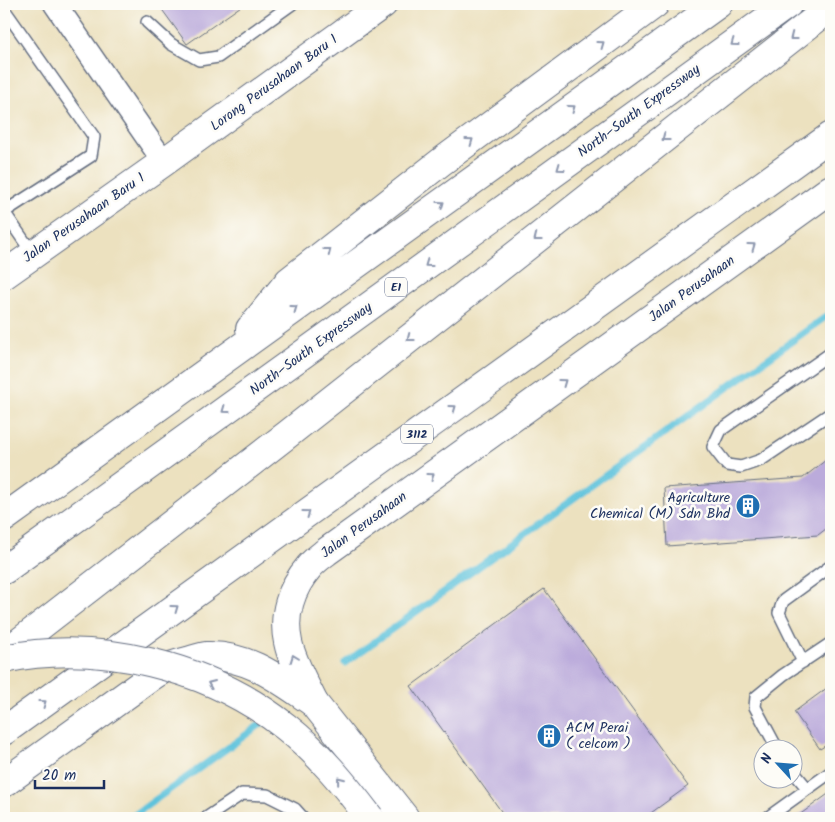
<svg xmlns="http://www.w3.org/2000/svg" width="835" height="822" viewBox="0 0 835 822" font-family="Kalam,sans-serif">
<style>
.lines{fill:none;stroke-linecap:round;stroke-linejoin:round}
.stream{stroke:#5ec3dc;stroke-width:7}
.building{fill:#bbabdb}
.service-casing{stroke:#646d80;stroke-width:14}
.minor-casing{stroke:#646d80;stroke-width:25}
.tertiary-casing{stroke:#646d80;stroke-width:30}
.primary-casing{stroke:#646d80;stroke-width:30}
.motorway-casing{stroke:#646d80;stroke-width:30}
.service{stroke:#fff;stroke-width:11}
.minor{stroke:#fff;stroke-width:22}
.tertiary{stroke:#fff;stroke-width:28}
.primary{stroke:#fff;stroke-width:28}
.motorway{stroke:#fff;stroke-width:28}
.motorway-bridge-casing{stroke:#646d80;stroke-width:30;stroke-linecap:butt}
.motorway-bridge{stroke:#fff;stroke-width:28}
.oneway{stroke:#8d97ae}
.labels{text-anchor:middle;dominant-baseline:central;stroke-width:5;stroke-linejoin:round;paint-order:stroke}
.shield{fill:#fdfcf7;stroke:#5f6c8c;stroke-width:1}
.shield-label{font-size:12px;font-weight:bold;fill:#1b2f5e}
.street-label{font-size:14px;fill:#1b2f5e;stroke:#fdfcf7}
.poi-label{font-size:14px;fill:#1b2f5e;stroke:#fdfcf7;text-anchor:end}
</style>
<rect width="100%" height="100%" fill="#fdfcf7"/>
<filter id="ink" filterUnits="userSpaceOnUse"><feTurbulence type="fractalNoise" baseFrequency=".02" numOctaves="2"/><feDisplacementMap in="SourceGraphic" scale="10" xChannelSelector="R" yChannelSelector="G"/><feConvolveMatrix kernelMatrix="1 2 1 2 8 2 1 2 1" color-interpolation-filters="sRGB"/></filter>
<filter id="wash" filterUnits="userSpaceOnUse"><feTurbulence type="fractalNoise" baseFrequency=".0096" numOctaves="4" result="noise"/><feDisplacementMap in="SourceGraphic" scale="20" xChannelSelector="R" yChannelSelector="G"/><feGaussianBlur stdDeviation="1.12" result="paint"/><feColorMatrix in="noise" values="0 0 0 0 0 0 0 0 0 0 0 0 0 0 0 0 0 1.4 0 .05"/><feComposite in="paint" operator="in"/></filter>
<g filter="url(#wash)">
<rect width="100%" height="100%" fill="#ece1bf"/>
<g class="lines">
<path class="stream" d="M345 663 831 313
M130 818 261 724"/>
</g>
<g id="blocks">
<path class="building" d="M158 4H244L187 44Z
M831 456V525L818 535 667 546 664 488 803 478Z
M544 589 688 786 644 818H506L411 686Z
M831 685V742L820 749 794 712Z
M831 792V818H795Z"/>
</g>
</g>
<g filter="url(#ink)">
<use href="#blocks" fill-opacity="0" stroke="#646d80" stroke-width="1"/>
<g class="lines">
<defs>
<path id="service" d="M4 9 94 137 91 156 4 212
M147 22 171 44 199 60 218 57 292 4
M4 212 33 254
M831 353 721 430 713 447 727 465 741 467 761 460 831 413
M803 662 779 613 783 601 831 566
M778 750 755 707 756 697 783 675 831 643
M792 770 807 788
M206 818 242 794 267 795 295 809 303 818
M767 818 831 772"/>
<path id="minor" d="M55 4 164 162"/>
<path id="tertiary" d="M4 275 164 162 383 4
M314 703 405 818"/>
<path id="primary" d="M314 703C305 684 292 662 288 642 282 615 291 588 309 567 314 561 321 556 326 552L831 189
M4 731 831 136
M4 783 140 685C147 680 154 674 162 670 170 666 179 663 188 661 194 659 200 657 206 656 248 654 281 681 314 703"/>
<path id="motorway" d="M250 329 289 281 441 162 655 4
M4 518 718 4
M4 570 788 4
M4 654 288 434 831 7"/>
</defs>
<use href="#service" class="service-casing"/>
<use href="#minor" class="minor-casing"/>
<use href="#tertiary" class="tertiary-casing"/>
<use href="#primary" class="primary-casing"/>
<use href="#motorway" class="motorway-casing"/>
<use href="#service" class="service"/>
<use href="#minor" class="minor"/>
<use href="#tertiary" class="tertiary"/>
<use href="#primary" class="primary"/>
<use href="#motorway" class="motorway"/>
<defs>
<path id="motorway-bridge" d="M4 659C99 639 209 666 286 727 319 753 345 785 370 818"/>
</defs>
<use href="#motorway-bridge" class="motorway-bridge-casing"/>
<use href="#motorway-bridge" class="motorway-bridge"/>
</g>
<defs><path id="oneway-chevron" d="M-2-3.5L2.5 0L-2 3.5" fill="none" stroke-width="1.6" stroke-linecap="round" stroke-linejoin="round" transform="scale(1.25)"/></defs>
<g class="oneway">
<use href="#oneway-chevron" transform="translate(793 37) rotate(142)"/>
<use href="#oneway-chevron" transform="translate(734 43) rotate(144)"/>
<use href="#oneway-chevron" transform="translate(601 44) rotate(-36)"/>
<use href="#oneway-chevron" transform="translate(572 108) rotate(-36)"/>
<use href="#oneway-chevron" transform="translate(665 138) rotate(142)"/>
<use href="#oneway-chevron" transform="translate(470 141) rotate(-36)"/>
<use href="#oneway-chevron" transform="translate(560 168) rotate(144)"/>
<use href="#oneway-chevron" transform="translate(441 204) rotate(-36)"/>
<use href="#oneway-chevron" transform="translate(537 238) rotate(142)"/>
<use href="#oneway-chevron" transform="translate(752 246) rotate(-36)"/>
<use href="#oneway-chevron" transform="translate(328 251) rotate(-38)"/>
<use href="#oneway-chevron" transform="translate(428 264) rotate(144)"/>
<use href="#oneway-chevron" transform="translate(294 308) rotate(-36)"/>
<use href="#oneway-chevron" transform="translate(410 338) rotate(142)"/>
<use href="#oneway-chevron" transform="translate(563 382) rotate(-36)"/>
<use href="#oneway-chevron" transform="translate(453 408) rotate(-36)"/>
<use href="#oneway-chevron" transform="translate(225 410) rotate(144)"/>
<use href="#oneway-chevron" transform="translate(431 476) rotate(-36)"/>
<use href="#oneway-chevron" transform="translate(307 513) rotate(-36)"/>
<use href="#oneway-chevron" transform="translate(175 608) rotate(-36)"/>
<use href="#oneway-chevron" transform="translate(294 658) rotate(-111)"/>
<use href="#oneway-chevron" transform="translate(211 684) rotate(-157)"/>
<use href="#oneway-chevron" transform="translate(43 703) rotate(-36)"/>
<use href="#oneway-chevron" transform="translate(340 780) rotate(-129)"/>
</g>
</g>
<defs>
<symbol id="building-disc" viewBox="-11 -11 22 22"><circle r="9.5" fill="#1f6fb2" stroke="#fdfcf7"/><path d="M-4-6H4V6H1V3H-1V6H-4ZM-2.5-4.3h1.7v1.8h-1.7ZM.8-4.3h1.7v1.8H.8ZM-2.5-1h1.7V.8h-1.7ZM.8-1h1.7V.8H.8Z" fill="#fff"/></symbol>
</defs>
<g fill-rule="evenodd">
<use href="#building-disc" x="734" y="492" width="28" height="28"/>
<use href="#building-disc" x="535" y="722" width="28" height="28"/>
</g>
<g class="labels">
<g class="shield">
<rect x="385" y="277.5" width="22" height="19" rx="4"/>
<rect x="401" y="424.5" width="32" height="19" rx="4"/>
</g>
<g class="shield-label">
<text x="396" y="287">E1</text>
<text x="417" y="434">3112</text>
</g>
<g class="street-label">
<text transform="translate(274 83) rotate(-36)">Lorong Perusahaan Baru 1</text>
<text transform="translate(639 111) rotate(-36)">North–South Expressway</text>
<text transform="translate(84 218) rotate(-35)">Jalan Perusahaan Baru 1</text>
<text transform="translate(692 289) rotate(-36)">Jalan Perusahaan</text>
<text transform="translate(311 349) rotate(-36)">North–South Expressway</text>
<text transform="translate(364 525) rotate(-36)">Jalan Perusahaan</text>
</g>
<g class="poi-label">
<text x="730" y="498">Agriculture<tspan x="730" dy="16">Chemical (M) Sdn Bhd</tspan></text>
<text x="566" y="728" text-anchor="start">ACM Perai<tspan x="566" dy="16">( celcom )</tspan></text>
</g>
</g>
<rect width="835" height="822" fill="none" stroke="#fdfcf7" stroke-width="20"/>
<g transform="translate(778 764) rotate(296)"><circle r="24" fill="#fdfcf7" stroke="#a3aaba"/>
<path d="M0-4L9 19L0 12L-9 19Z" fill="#1f6fb2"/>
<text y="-8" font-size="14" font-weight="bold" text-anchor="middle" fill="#1b2f5e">N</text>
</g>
<path d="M35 780v8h69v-8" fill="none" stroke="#1b2f5e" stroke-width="2.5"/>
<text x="42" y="780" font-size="15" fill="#1b2f5e" stroke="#fdfcf7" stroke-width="4" paint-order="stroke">20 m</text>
</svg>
